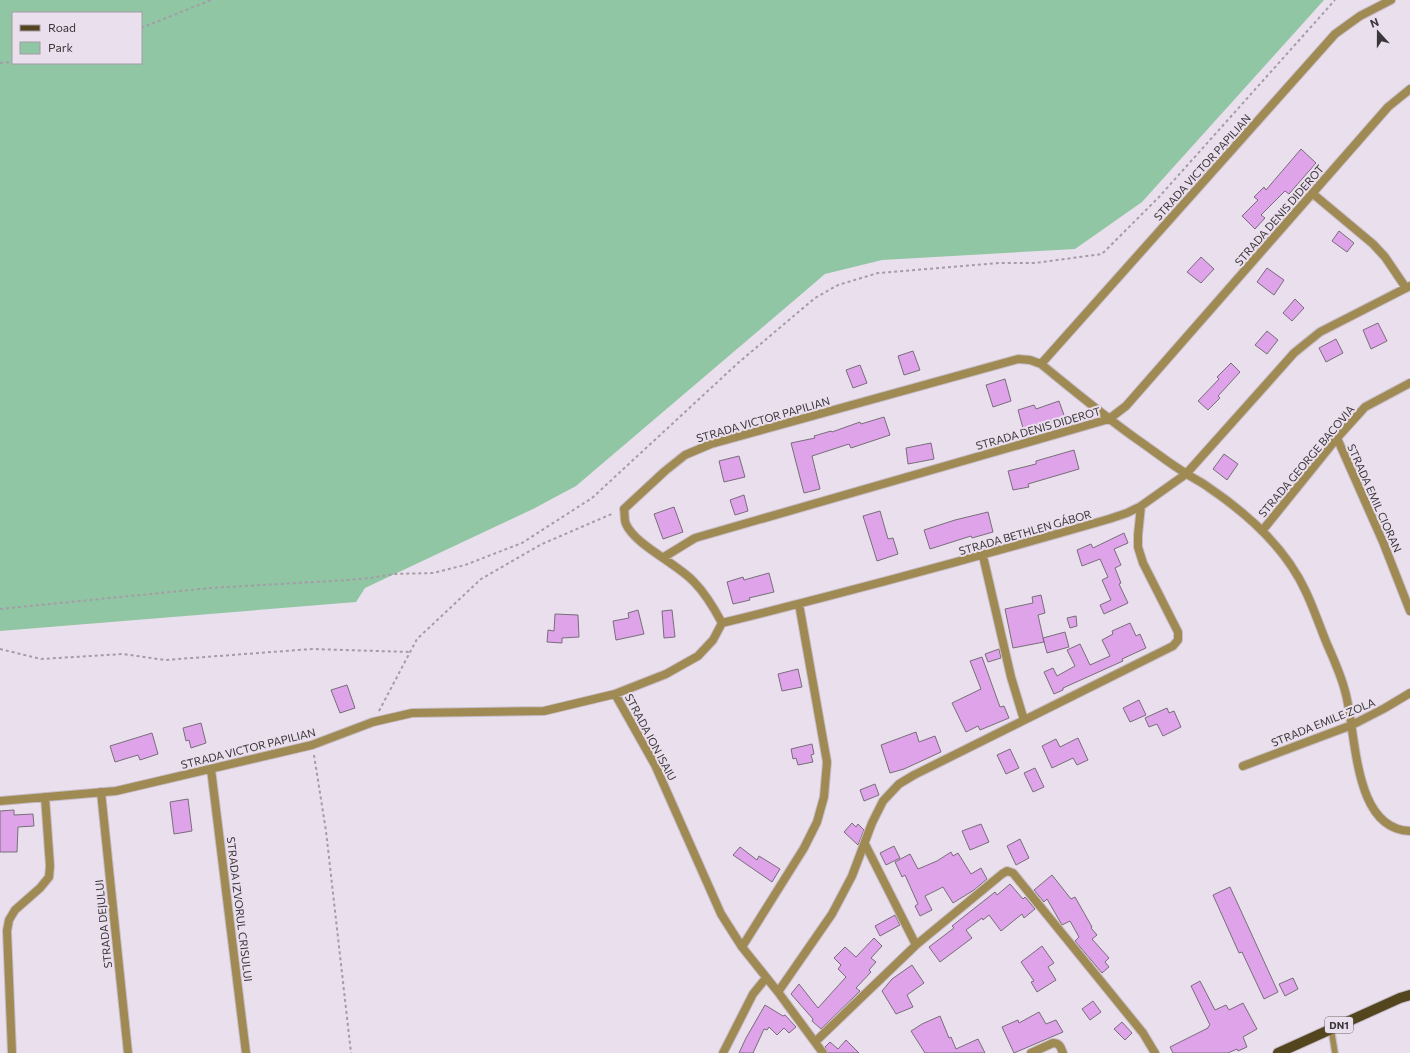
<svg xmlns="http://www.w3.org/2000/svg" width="1410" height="1053" viewBox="0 0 1410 1053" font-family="Commissioner,sans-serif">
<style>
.green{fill:#90c6a4;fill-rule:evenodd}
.building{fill:#dea3e8;stroke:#786e7a}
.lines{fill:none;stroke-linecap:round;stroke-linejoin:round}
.lane-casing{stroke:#c7bdc9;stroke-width:8}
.street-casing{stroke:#c7bdc9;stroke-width:10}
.primary-casing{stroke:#c7bdc9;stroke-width:12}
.path{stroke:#a59ca6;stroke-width:2;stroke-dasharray:3 3;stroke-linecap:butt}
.lane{stroke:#a08a53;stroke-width:5.5}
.street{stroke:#a08a53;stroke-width:8}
.primary{stroke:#53451e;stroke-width:10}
.labels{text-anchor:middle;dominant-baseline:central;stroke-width:4;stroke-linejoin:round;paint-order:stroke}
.shield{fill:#eadfec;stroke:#706970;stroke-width:1}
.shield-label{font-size:10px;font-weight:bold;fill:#3b363b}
.street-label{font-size:11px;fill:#3b363b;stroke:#eadfec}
</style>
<rect width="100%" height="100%" fill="#eadfec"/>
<path class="green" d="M0 0H1324L1142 202 1075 249 882 260 825 274 576 486 533 509 365 588 356 602 0 631ZM13 13H141V63H13Z"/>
<path class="building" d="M1301 149 1316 163 1289 194 1285 191 1261 215 1265 218 1255 229 1242 216 1258 200 1254 197 1264 187 1266 190Z
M1339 231 1354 243 1347 252 1332 241Z
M1201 257 1214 269 1201 283 1187 272Z
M1267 268 1284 280 1274 295 1257 282Z
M1295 299 1304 308 1292 321 1283 313Z
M1378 323 1387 341 1371 349 1363 330Z
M1267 331 1278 340 1267 354 1255 345Z
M1336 339 1343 353 1326 362 1319 348Z
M913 351 920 370 904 375 898 356Z
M1231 363 1240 372 1218 396 1220 398 1208 410 1198 401 1219 379 1217 377Z
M860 365 867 383 853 388 846 370Z
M1005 379 1011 401 993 407 986 385Z
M1059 401 1065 418 1024 432 1018 410 1034 405 1036 409Z
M884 417 890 435 851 448 849 444 812 456 820 489 804 493 791 443 815 438 814 436 831 431 832 432 860 422 861 424Z
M931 443 934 459 908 464 906 448Z
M1074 450 1079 469 1028 484 1029 487 1013 490 1008 471 1036 464V461Z
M1224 454 1238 464 1227 480 1213 469Z
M739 456 745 477 724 482 719 461Z
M744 495 748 511 735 515 730 500Z
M674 507 683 532 663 539 654 514Z
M880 511 888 539 893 538 898 554 877 561 863 516Z
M988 512 993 532 972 538 971 536 930 549 924 530 955 520Z
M1124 533 1128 543 1114 549 1121 565 1115 568 1121 583 1119 584 1128 603 1104 614 1100 605 1111 600 1102 580 1108 577 1100 559 1082 566 1077 550 1091 544 1093 548Z
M769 573 774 592 749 598 750 600 733 604 727 582 743 577 744 580Z
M1041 595 1045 613 1038 615 1044 642 1013 648 1005 609 1033 603 1032 597Z
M638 610 644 634 616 640 613 621 629 618 628 613Z
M672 610 675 637 664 638 662 611Z
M555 614 578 615 579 637 562 638V643L547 642 548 630 554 631Z
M1076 616 1077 626 1070 628 1067 618Z
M1130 623 1136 636 1140 634 1146 648 1122 659 1123 661 1063 688V690L1054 694 1044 672 1053 668 1057 676 1075 666 1067 650 1080 644 1090 665 1110 656 1102 640 1113 634 1112 631Z
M1065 632 1069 647 1047 653 1043 638Z
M999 649 1001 658 988 662 985 654Z
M982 657 1000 707 1004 706 1009 718 980 730 978 726 966 732 952 703 981 689 970 661Z
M798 669 802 687 782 691 778 674Z
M347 685 355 708 340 713 331 690Z
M1139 700 1146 715 1130 722 1123 708Z
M1167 708 1169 713 1174 711 1181 727 1163 736 1157 724 1149 727 1145 718Z
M201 723 206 743 191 748 189 740 186 741 183 728Z
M916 732 919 742 935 736 941 752 904 769 890 773 881 745Z
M152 733 158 754 140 760 138 755 115 762 110 746Z
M1078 738 1088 760 1077 765 1073 758 1052 768 1042 746 1056 739 1060 747Z
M812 744 814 754 811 755 813 762 798 765 796 758 793 759 791 749Z
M1010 749 1019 768 1006 774 997 755Z
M1035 768 1044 787 1033 792 1024 773Z
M875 784 879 795 864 801 860 790Z
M188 799 192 831 174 834 170 802Z
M14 810V815L33 814 34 826 18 827 17 852H0V811Z
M852 823 856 827 858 824 864 830 858 845 844 832Z
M981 824 989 842 970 850 962 831Z
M1020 839 1029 858 1016 865 1007 846Z
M894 846 900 858 886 865 880 853Z
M740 847 757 860 759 856 780 869 772 882 733 855Z
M951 852 953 856 958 853 971 874 981 868 987 879 974 890 953 903 943 887 925 896 932 910 920 916 915 906 918 904 905 875 902 877 895 862 910 854 918 869 937 861Z
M1052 875 1071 899 1075 897 1092 927 1091 928 1097 935 1092 939 1109 958 1105 962 1109 967 1102 973 1075 941 1079 937 1070 921 1062 925 1047 899 1044 902 1034 890Z
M1010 884 1023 899 1025 897 1035 909 1024 918 1022 914 1001 931 989 915 983 920 982 918 966 930 972 938 940 962 929 947 954 928 952 926 995 892 997 895Z
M1230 887 1278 992 1264 999 1242 952 1239 953 1213 895Z
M895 915 900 925 880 936 875 926Z
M874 938 882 946 871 958 876 962 869 970 871 972 856 988 860 991 821 1029 812 1021 813 1019 791 994 799 984 818 1008 846 977 838 969 841 965 834 958 845 947 856 957Z
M1042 946 1054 963 1048 967 1056 980 1037 992 1031 982 1034 981 1021 962Z
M912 965 924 983 907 995 913 1007 896 1014 882 991 892 979Z
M1293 978 1298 989 1285 996 1279 984Z
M1200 981 1215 1010 1226 1005 1229 1010 1243 1003 1257 1029 1243 1037 1247 1047 1238 1051 1237 1049 1228 1053H1173L1170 1047 1208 1028V1027L1210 1025 1191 986Z
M1093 1001 1101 1012 1090 1020 1082 1009Z
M765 1005 783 1016 785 1015 796 1027 789 1033 784 1028 777 1035 769 1027 767 1030 764 1029 753 1053H739L746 1038Z
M1039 1012 1046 1024 1056 1020 1063 1032 1014 1053 1002 1027 1018 1020 1019 1023Z
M940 1016 949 1038 951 1037 956 1049 978 1039 985 1053H925L911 1031 922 1024Z
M1122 1022 1132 1033 1125 1040 1114 1029Z
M846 1040 859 1053H828L825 1047 830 1042 838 1049Z"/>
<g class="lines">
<defs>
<path id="lane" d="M1331 1028 1335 1053"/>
<path id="street" d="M1312 193 1373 244 1385 257 1406 288
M1041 364 1335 34 1360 16 1391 0
M1337 438 1383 542 1410 611
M1262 531 1337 438 1365 407 1410 383
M983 556 1011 677 1024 720
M664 557 695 538 1109 419 1126 406 1388 107 1410 89
M722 623C714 608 706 594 694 582 678 564 635 545 626 524 624 520 625 514 624 509L665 471 685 455 711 444 1018 359 1030 360 1041 364C1073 390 1104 416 1138 440 1154 451 1170 464 1187 474 1194 479 1202 482 1208 487 1248 514 1286 548 1306 592 1314 609 1320 627 1327 644 1334 660 1341 675 1345 691 1357 732 1352 829 1410 831
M722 623C852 591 981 556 1109 519L1127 513 1141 506 1186 474 1294 353 1320 332 1410 286
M615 694 655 765 721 914 742 947 778 992
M1243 766 1352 725 1385 708 1410 693
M211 769 246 1053
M101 792 128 1053
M0 801 116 791 312 745 373 722 412 713 544 711 615 694 666 674 698 656 713 640 722 623
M865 844 916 945
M742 947 804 848 817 822 824 797 827 762 799 604
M815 1042 916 945 1002 874 1007 871 1013 873 1143 1033 1155 1053
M12 1053 7 931 9 920 15 910 40 888 49 877 50 866 45 797
M723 1053 753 994 766 978
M823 1053 778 992 832 914 852 876 872 823 883 801 899 784 914 775 1173 646 1178 640V632L1143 563 1138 547V535L1141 506
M1031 1053 1053 1043C1060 1043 1061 1048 1063 1053"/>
<path id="primary" d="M1278 1053 1400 998 1410 995"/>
</defs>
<use href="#lane" class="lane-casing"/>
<use href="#street" class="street-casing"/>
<use href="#primary" class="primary-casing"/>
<path class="path" d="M141 28 211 0
M0 63 13 62
M0 609 210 588 348 580 371 578 395 574 433 573 465 565 522 543 592 498 738 363 815 298 838 285 878 273 999 263H1035L1102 254 1159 197 1335 0
M0 649 41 659 123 654 165 660 312 649 410 652
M379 711 417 639 481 579 542 544 614 513
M314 755 326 831 351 1053"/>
<use href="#lane" class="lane"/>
<use href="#street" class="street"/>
<use href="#primary" class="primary"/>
</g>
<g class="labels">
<rect class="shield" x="1325" y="1017" width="28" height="16" rx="3"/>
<g class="shield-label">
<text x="1339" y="1025">DN1</text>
</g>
<g class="street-label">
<text transform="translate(1202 167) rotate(-48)">STRADA VICTOR PAPILIAN</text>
<text transform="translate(1279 215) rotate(-49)">STRADA DENIS DIDEROT</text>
<text transform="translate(763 419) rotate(-16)">STRADA VICTOR PAPILIAN</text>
<text transform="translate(1038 428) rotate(-16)">STRADA DENIS DIDEROT</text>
<text transform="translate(1306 461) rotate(-50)">STRADA GEORGE BACOVIA</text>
<text transform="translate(1375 498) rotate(66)">STRADA EMIL CIORAN</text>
<text transform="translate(1025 532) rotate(-16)">STRADA BETHLEN GÁBOR</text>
<text transform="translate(1323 722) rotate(-22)">STRADA EMILE ZOLA</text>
<text transform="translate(651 737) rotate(62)">STRADA ION ISAIU</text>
<text transform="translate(248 748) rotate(-14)">STRADA VICTOR PAPILIAN</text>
<text transform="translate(240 909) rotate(83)">STRADA IZVORUL CRISULUI</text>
<text transform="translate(103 924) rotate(-96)">STRADA DEJULUI</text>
</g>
</g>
<rect x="12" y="12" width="130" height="52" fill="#eadfec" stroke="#a49ba5"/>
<rect x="20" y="25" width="20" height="6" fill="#53451e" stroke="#a49ba5"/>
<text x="48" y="32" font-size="12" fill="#3b363b">Road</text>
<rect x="20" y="42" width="20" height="12" fill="#90c6a4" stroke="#a49ba5"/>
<text x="48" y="52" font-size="12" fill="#3b363b">Park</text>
<g transform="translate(1378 32) rotate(339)" stroke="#eadfec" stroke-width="3" paint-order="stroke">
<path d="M0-3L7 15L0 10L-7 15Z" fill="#3b363b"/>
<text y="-6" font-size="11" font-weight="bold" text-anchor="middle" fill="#3b363b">N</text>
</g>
</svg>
